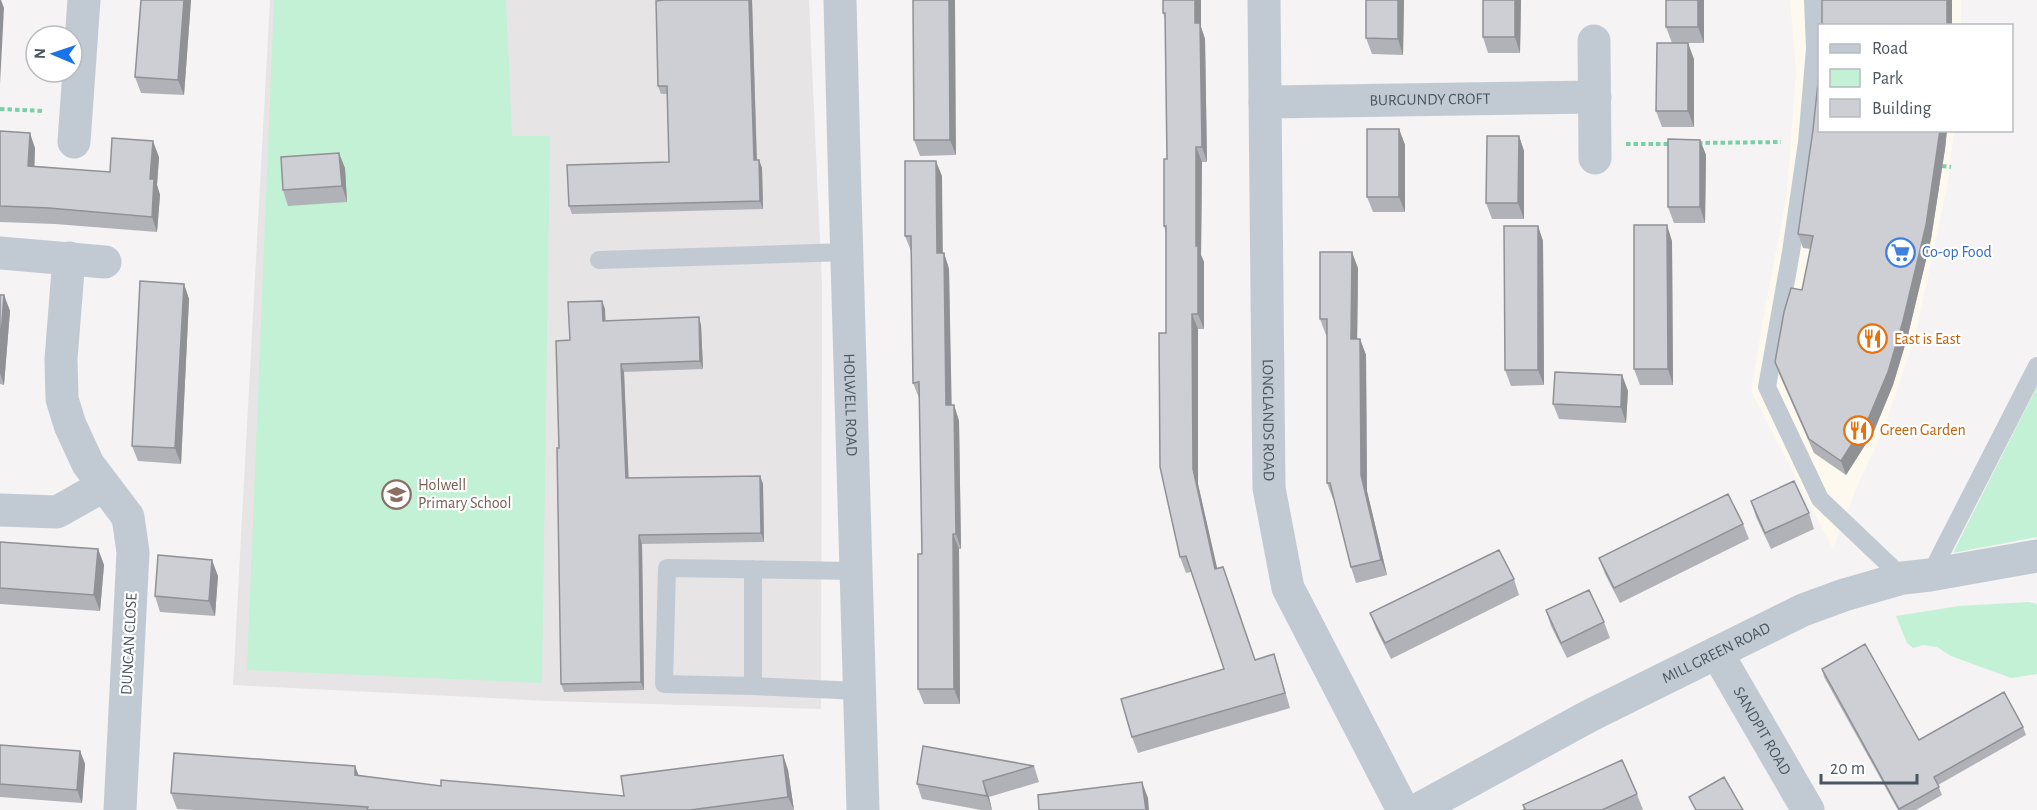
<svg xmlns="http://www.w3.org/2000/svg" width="2037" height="810" viewBox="0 0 2037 810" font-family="'Alegreya Sans',sans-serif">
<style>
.commercial{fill:#fdf9ef}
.education{fill:#e6e4e5}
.green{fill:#c3f1d5}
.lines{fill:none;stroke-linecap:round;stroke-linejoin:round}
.path{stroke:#7ad0a6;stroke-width:4;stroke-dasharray:4.5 3;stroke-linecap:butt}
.service{stroke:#c1cad2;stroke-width:18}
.minor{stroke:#c1cad2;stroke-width:33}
.wall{fill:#b0b2b7}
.shaded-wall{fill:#909195}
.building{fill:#cdcfd5;stroke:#909195;stroke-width:1.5}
.labels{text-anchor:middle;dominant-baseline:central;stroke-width:4.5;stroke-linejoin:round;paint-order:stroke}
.street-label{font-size:16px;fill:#4a5661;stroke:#fff}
.shop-label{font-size:16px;fill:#366cbe;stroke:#fff;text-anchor:start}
.food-label{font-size:16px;fill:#c56008;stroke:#fff;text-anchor:start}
.education-label{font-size:16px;fill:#785e54;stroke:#fff;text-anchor:start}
</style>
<rect width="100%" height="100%" fill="#f5f3f3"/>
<path class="commercial" d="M1790 0H1961V25L1820 26V130L1954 131 1948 182 1915 338 1880 439 1859 482 1833 549 1751 391 1765 309 1787 193 1796 69Z"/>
<path class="education" d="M270 0H809L822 285 821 709 548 701 233 685Z"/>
<path class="green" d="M274 0H506L512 136H550L542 683 247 670Z
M2037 386V537L1953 553Z
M2028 602 2037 604V674L2011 678 1951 656 1937 647 1923 645 1913 648 1907 643 1896 616 1959 606Z"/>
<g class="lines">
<path class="path" d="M0 109 44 111
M1698 143 1781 142
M1626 144H1673
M1942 166 1951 167"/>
<path class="service" d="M1813 0 1815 49 1807 142 1791 252 1767 387 1820 499 1903 578
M599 260 847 252
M753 569V686L664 684 667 568 856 571
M1930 575 2037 366
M753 686 858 691"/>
<g class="minor">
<path id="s1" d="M840 0C847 270 853 540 863 810"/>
<path id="s2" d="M1264 0 1269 488 1288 588 1403 810"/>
<path d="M1594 41 1595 158"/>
<path id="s3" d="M1265 102 1595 97"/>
<path d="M74 142 84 0"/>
<path d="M0 253 105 262"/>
<path d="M69 258 61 359 62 399 70 425 88 464 128 517 133 552 120 810"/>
<path d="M0 510 57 512 103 486"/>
<path id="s4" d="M1717 653 1808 810"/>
<path id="s5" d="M1417 810 1591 715 1803 610 1844 595 1903 578 1930 575 2037 556"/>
</g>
</g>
<path class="wall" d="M141 0H191L184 95 141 93 135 77Z
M664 0H752L757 160H759L762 168 763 209 572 214 569 206 669 162 667 94H661L658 86Z
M913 0 956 155 920 156 914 140Z
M1366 0H1404L1403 55 1372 54 1366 38Z
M1483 0H1521L1520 53H1488L1483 37Z
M1666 0H1704V43H1672L1666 27Z
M1163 13 1201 27 1205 39 1207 162H1202L1201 255 1204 262V329H1198V484L1217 569 1255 660 1274 654 1279 670 1290 708 1138 753 1132 737 1224 669 1191 572 1186 573 1180 557 1166 333V233L1164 226 1167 159 1165 18Z
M1694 59V127H1662L1656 111Z
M1399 129 1405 145V212H1373L1367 197Z
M1820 130H1947L1945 149 1931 239 1908 335 1893 385 1874 431 1846 475 1814 453 1780 376 1775 362 1802 290 1811 249 1803 248 1798 234Z
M0 131 35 148 34 166 110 172 159 157 157 185 160 195 157 232 55 224 0 222Z
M1519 136 1524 151V219H1492L1486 203Z
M1700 140 1706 155 1705 223H1674L1668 207Z
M345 168 347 202 288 206 283 190Z
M942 176V253H944L949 269 951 405H954L959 421 961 549H959L960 704H924L918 689 922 554 920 398H919L913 383 911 251 905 236Z
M1538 226 1543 241 1544 385 1511 386 1505 370Z
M1672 241 1673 385H1640L1634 369Z
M1358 268 1357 339H1360L1366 355 1367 491 1387 575 1356 583 1351 567 1334 499H1333L1327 483V335H1326L1320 319Z
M184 284 189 299 181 464 138 461 132 446Z
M0 295H4L10 311 4 385 0 384Z
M602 301 605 309V321L701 325 703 369 624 372 628 478 760 476 763 484 764 542 642 544 644 690 564 692 561 684 559 448 570 340Z
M1622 375 1628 391 1626 423 1559 419 1553 404Z
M1751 501 1809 513 1814 529 1771 549 1756 517Z
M1743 524 1749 539 1620 603 1605 574 1599 558Z
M0 542 98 549 104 565 100 611 0 604Z
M218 576 215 616 160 612 155 596Z
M1514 579 1519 595 1391 659 1376 629 1370 613Z
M1546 610 1604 622 1610 638 1567 658 1551 626Z
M1822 669 1919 740 2023 727 2026 735 1938 785 1942 795 1916 810H1898L1824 677Z
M0 745 80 751 85 764 82 803 0 797Z
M783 755 788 770 794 810H194L177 809 171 793 355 766 359 776 441 786 624 796Z
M1034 766 1039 782 989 797 992 810H981L922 799 917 784Z
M1637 794 1643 810H1523Z"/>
<path class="shaded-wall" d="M0 0H1L4 8 0 84Z
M184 0H191L184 95 178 80Z
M749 0H752L757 169 754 160Z
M949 0H955L956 155 950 140Z
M1195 0H1201V27L1205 39 1207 162 1202 147 1195 23Z
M1398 0H1404L1403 55 1398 39Z
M1515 0H1521L1520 53 1515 37Z
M1698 0H1704V43L1698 27Z
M1947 0H1952V26H1947Z
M1688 43 1694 59V127L1688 111Z
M1399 129 1405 145V212L1399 197Z
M1940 130H1947L1945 149 1931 239 1908 335 1893 385 1874 431 1846 475 1841 461Z
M30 133 35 148 34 181 28 166Z
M1519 136 1524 151V219L1518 203Z
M1700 140 1706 155 1705 223 1700 207Z
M153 141 159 157 157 185 160 195 157 232 152 217 150 179Z
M1196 147 1202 162 1201 255 1204 262V329L1198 314 1196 246Z
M339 153 345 168 347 202 342 186Z
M759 160 762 168 763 209 760 201Z
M936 161 942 176 943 269 937 253Z
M1667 225 1672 241 1673 385 1668 369Z
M1538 226 1543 241 1544 385 1538 370Z
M1352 252 1358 268 1357 355 1351 339Z
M944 253 949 269 952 421 946 405Z
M184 284 189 299 181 464 175 448Z
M4 295 10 311 4 385 0 373V350Z
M602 301 605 309 606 329 603 321Z
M1192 314 1198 329V484L1221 585 1215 569 1193 469Z
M699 317 701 325 703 369 700 361Z
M1360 339 1366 355 1367 491 1387 575 1381 560 1361 475Z
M621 364 624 372 629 486 626 478Z
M1622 375 1628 391 1626 423 1621 407Z
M954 405 959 421 961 549 956 534Z
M760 476 763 484 764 542 761 533Z
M953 534 959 549 960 704 954 689Z
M639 535 642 544 644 690 641 682Z
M98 549 104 565 100 611 94 595Z
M212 560 218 576 215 616 209 601Z
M80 751 85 764 82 803 77 790Z
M783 755 788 770 794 810 788 797Z
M355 766 361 782 355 775Z
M983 781 989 797 992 810 987 796Z
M1142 782 1148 798 1149 810H1146Z"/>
<path class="building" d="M141 0H184L178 80 135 77Z
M664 0H749L754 160H759L760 201 569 206 567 165 669 162 667 86H658L656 1Z
M913 0H949L950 140H914Z
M1163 0H1195V23H1200L1202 147H1196V246H1198V314H1192L1193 469 1215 569 1223 567 1255 660 1274 654 1285 693 1132 737 1121 699 1224 669 1186 556 1180 557 1160 467 1159 333H1166V226H1164V159H1167L1165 13H1163Z
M1366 0H1398V39L1366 38Z
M1483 0H1515V37H1483Z
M1666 0H1698V27H1666Z
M1822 0H1947V26H1822Z
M1657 43H1688V111H1656Z
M1820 64V130H1940L1926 225 1903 321 1888 372 1869 417 1841 461 1809 439 1775 362 1784 312 1791 288 1802 290 1813 236 1798 234 1813 130Z
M1367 129H1399V197H1367Z
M0 131 30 133 28 166 110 172 112 138 153 141 150 179H154L152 217 49 208 0 206Z
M1487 136H1519L1518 203H1486Z
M1668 139 1700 140V207H1668Z
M339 153 342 186 283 190 281 157Z
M905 161H936L937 253H944L946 405H954L956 534H953L954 689H918V554H922L919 382 913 383 911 236H905Z
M1634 225H1667L1668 369H1634Z
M1504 226H1538V370H1505Z
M1320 252H1352L1351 339H1360L1361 475 1381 560 1351 567 1330 483H1327V319H1320Z
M140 281 184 284 175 448 132 446Z
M0 295H4L0 350Z
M602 301 603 321 699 317 700 361 621 364 626 478 760 476 761 533 639 535 641 682 561 684 557 448H559L556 341 570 340 568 302Z
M1555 372 1622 375 1621 407 1553 404Z
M1794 481 1809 513 1765 533 1751 501Z
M1728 494 1743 524 1614 588 1599 558Z
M0 542 98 549 94 595 0 588Z
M1499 550 1514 579 1385 643 1370 613Z
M158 555 212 560 209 601 155 596Z
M1589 590 1604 622 1561 643 1546 610Z
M1865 644 1919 740 2004 692 2023 727 1934 777 1939 787 1899 809 1822 669Z
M0 745 80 751 77 790 0 784Z
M923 746 1034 766 983 781 987 796 917 784Z
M174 753 355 766V775L441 786V780L624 796 621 776 783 755 788 797 690 810H367L368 807 171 793Z
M1622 760 1637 794 1602 810H1523L1525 809 1523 805Z
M1724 777 1743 810H1696L1689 797Z
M1142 782 1146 810H1039L1038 795Z"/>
<defs>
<symbol id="supermarket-ring" viewBox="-11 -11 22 22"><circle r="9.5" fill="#fff" stroke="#3f7fe0" stroke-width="1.5"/><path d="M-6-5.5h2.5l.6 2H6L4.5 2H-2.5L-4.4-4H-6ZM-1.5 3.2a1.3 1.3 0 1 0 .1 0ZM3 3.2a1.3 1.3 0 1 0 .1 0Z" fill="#3f7fe0"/></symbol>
<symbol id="restaurant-ring" viewBox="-11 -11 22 22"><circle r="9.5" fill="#fff" stroke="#e8710a" stroke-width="1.5"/><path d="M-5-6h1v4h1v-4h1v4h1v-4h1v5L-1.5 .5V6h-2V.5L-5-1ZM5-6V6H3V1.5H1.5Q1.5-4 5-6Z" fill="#e8710a"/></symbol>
<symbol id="school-ring" viewBox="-11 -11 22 22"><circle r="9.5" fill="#fff" stroke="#8d6e63" stroke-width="1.5"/><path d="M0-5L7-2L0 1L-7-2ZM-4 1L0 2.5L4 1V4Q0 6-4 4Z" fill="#8d6e63"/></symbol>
</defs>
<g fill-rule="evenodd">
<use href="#supermarket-ring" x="1884" y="236" width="33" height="33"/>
<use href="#restaurant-ring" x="1856" y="322" width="33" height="33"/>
<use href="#restaurant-ring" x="1842" y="414" width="33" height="33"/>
<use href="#school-ring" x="380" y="478" width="33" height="33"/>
</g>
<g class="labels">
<g class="street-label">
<text stroke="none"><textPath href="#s3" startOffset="165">BURGUNDY CROFT</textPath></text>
<text stroke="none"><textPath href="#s1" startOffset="405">HOLWELL ROAD</textPath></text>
<text stroke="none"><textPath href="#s2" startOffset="420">LONGLANDS ROAD</textPath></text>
<text transform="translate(129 644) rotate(-87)">DUNCAN CLOSE</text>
<text stroke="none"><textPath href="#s5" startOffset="338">MILL GREEN ROAD</textPath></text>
<text stroke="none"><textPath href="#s4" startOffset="90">SANDPIT ROAD</textPath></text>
</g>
<g class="shop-label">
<text x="1922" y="252">Co-op Food</text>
</g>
<g class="food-label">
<text x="1894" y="339">East is East</text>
<text x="1880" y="430">Green Garden</text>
</g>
<g class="education-label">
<text x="418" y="485">Holwell<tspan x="418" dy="18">Primary School</tspan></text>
</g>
</g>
<rect x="1818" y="24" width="195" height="108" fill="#ffffff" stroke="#b7bbc0" stroke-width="1.5"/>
<rect x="1830" y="44" width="30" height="9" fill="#c1cad2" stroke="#b7bbc0" stroke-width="1.5"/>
<text x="1872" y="54" font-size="18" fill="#4a5661">Road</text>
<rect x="1830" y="69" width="30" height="18" fill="#c3f1d5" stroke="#b7bbc0" stroke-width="1.5"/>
<text x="1872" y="84" font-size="18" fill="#4a5661">Park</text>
<rect x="1830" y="99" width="30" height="18" fill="#cdcfd5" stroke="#b7bbc0" stroke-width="1.5"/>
<text x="1872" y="114" font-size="18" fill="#4a5661">Building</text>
<g transform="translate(54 54) rotate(272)"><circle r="28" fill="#ffffff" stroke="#b7bbc0" stroke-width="1.5"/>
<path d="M0-4.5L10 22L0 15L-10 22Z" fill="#1a73e8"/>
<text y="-9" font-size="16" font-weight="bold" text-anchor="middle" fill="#4a5661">N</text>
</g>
<path d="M1821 774v9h96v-9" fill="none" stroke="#4a5661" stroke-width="3"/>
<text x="1830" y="774" font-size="18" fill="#4a5661" stroke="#ffffff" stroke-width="4.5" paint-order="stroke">20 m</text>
</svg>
